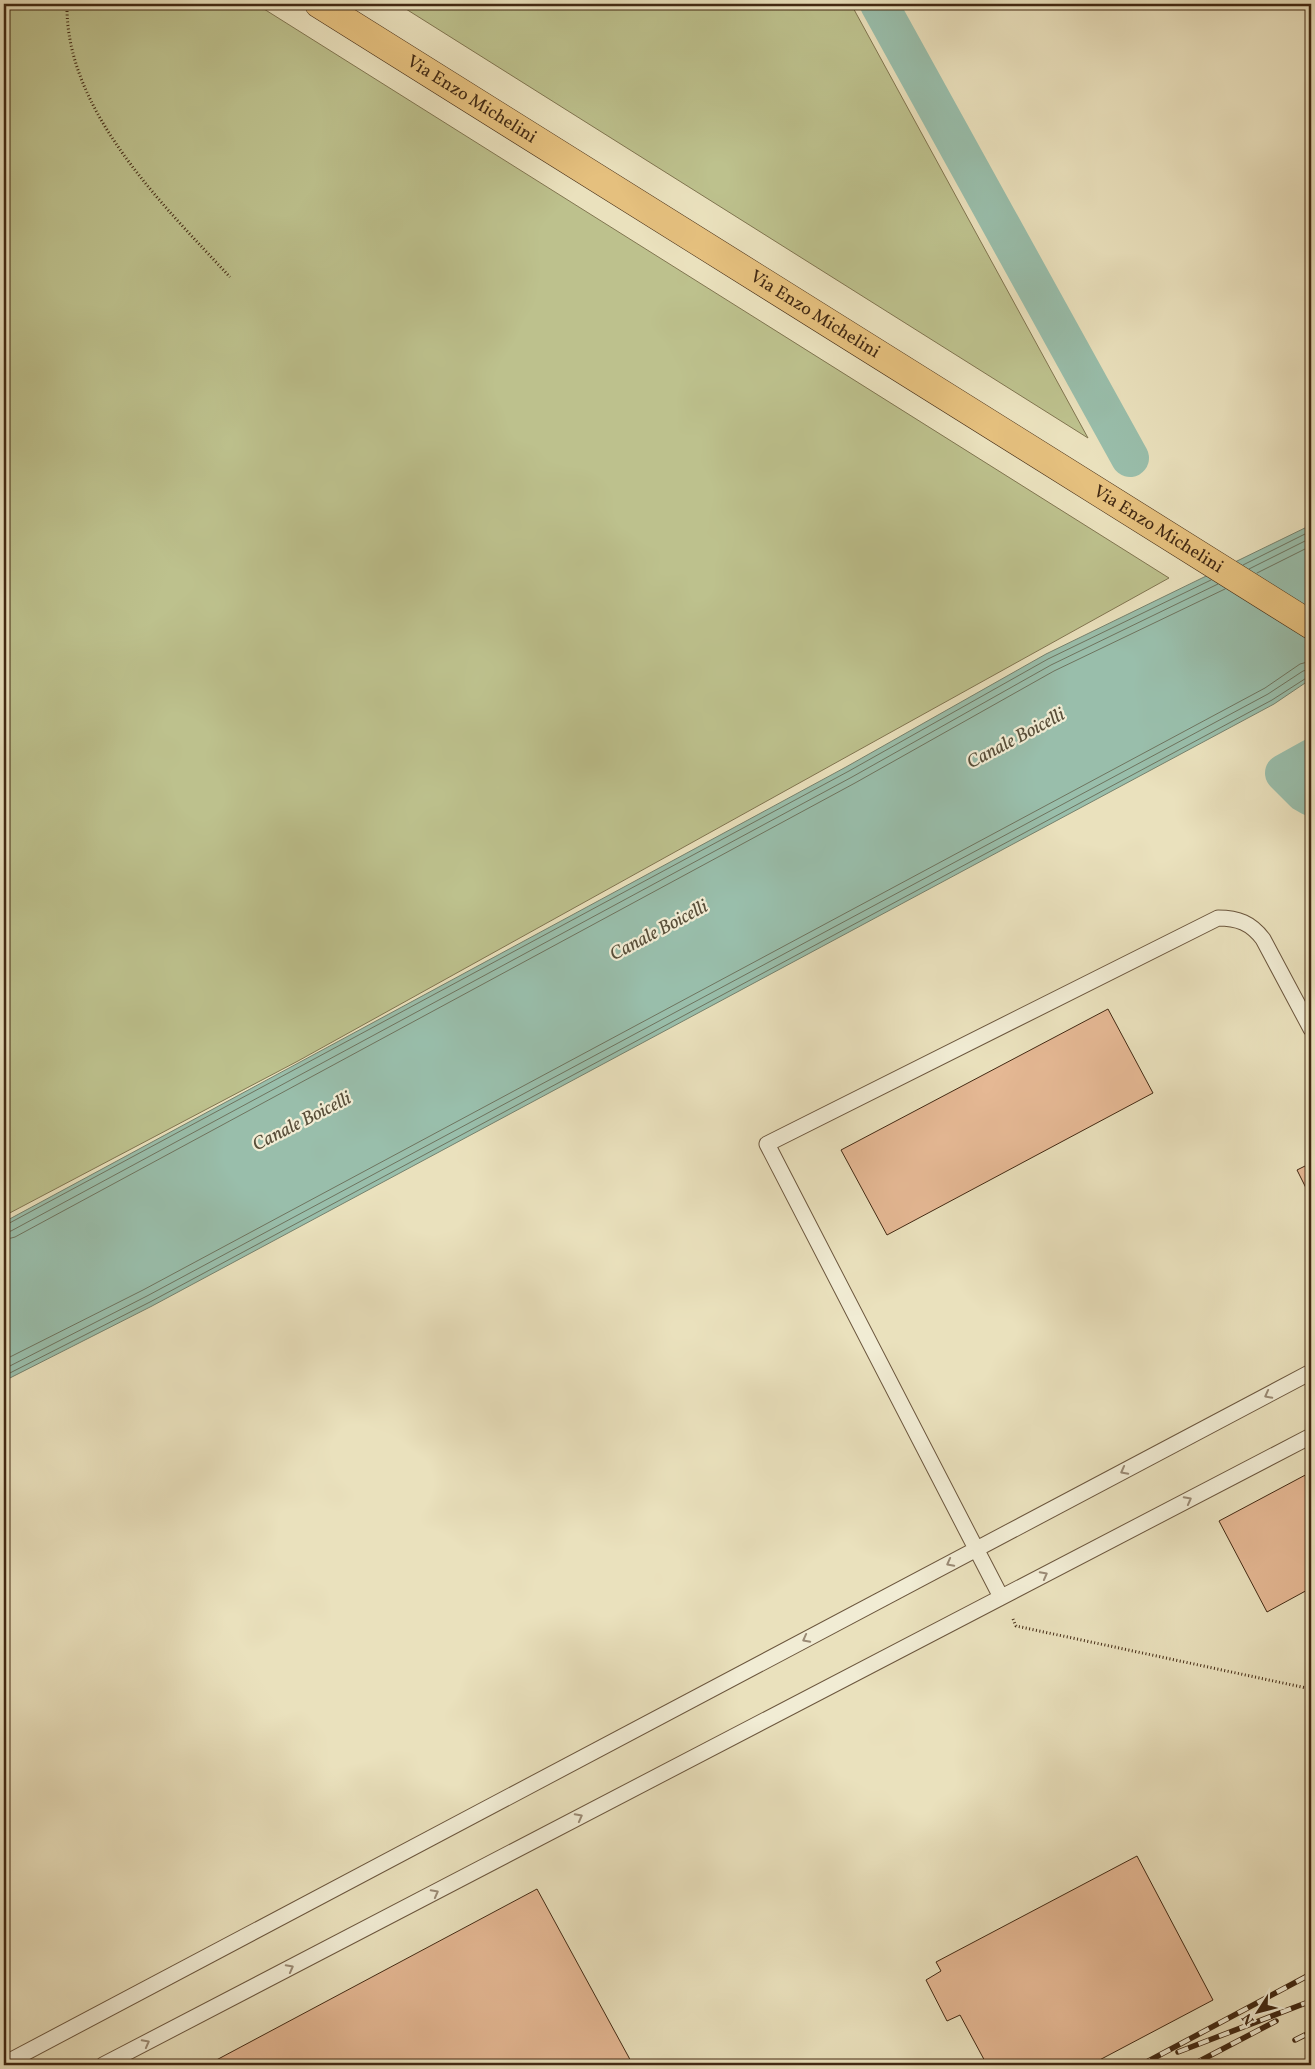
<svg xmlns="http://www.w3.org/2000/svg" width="1315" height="2069" viewBox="0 0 1315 2069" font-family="Vollkorn,serif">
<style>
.green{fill:#bdc18d;stroke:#807550}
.water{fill:#99beab;stroke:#76826e}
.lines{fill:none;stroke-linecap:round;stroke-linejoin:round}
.shore{stroke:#6e745f;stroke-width:1}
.canal{stroke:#99beab;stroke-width:38}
.building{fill:#e5b894;stroke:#422913}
.lane-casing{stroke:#6c573e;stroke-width:17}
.primary-casing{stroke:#422913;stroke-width:29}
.path{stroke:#422913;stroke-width:3;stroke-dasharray:1 2.5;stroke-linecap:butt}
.lane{stroke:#f1ecd4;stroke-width:15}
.primary{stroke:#e5c07e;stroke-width:28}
.rail-casing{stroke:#422913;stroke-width:5.5}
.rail{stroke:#f1ecd4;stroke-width:4;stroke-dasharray:11;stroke-linecap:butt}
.oneway{stroke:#9a8a74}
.labels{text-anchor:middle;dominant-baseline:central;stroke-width:4.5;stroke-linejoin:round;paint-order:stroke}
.street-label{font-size:18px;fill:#422913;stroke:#f1ecd4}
.water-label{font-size:19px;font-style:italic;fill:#584e39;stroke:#f1ecd4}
</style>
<rect width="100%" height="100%" fill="#eae1bd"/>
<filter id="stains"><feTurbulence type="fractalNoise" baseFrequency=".004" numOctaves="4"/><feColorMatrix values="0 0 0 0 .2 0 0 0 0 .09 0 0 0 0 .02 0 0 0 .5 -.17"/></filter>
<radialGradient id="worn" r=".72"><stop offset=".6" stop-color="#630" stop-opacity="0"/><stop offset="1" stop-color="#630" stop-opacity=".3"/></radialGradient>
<path class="green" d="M4 4H256L1169 578 298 1061 4 1216Z
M398 4H851L1088 438Z"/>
<path class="water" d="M1311 525V679L1274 704 152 1306 4 1381V1222L846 767 1046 654Z"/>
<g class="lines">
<path class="shore" d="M1243 565 1311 531
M1249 569 1311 538
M1257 573 1311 546
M4 1226 849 771 1048 659 1211 580
M4 1232 11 1231 852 777 1051 665 1218 584
M4 1240 15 1237 855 783 1054 671 1225 589
M4 1360 143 1290 1265 688 1300 664 1311 661
M4 1369 147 1296 1268 694 1303 671 1311 669
M4 1376 150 1302 1272 700 1311 675"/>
<path class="canal" d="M879 4 1130 458
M1311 758 1284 773 1304 793 1311 797"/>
</g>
<path class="building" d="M1108 1009 1153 1093 887 1235 841 1150Z
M1311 1163V1198L1297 1170Z
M1311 1472V1588L1267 1612 1219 1521Z
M1137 1856 1213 2000 1090 2065H987L960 2015 947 2021 926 1980 941 1971 936 1962Z
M537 1889 633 2065H207Z"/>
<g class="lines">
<defs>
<path id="lane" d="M1001 1597 767 1144 1218 918C1238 918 1251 923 1263 939L1311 1029
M4 2064 1311 1372
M103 2065 1311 1436"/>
<g id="primary">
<path id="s1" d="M319 4 1311 625"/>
</g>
</defs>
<use href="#lane" class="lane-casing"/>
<use href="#primary" class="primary-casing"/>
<path class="path" d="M67 4C65 110 163 205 230 277
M1013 1619 1016 1626 1311 1689"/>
<use href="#lane" class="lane"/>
<use href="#primary" class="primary"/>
<defs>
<path id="rail" d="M1295 2040 1311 2032
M1178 2052 1311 2001
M1141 2065 1311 1974
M1192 2065 1276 2021"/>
</defs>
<use href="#rail" class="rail-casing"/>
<use href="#rail" class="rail"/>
</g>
<defs><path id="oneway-chevron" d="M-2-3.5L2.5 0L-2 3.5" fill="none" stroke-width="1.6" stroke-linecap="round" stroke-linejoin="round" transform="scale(1.25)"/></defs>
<g class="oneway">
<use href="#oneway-chevron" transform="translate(1268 1395) rotate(152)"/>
<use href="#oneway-chevron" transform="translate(1124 1471) rotate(152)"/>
<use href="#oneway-chevron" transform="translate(1188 1500) rotate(-28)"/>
<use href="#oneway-chevron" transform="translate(950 1563) rotate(152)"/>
<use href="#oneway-chevron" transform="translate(1044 1575) rotate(-28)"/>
<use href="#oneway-chevron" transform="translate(806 1639) rotate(152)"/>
<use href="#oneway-chevron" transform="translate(579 1817) rotate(-28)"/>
<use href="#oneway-chevron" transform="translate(435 1893) rotate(-28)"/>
<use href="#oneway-chevron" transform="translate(290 1968) rotate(-28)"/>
<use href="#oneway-chevron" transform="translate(146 2043) rotate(-28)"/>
</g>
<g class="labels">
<g class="street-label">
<text stroke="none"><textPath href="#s1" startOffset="180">Via Enzo Michelini</textPath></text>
<text stroke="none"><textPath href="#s1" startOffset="585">Via Enzo Michelini</textPath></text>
<text stroke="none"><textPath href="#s1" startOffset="990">Via Enzo Michelini</textPath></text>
</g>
<g class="water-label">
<text transform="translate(1016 739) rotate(-28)">Canale Boicelli</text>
<text transform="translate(659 931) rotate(-28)">Canale Boicelli</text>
<text transform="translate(302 1122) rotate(-27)">Canale Boicelli</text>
</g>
</g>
<rect width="1315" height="2069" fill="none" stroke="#eae1bd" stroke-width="20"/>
<rect x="5" y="5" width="1305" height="2059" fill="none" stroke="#422913" stroke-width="2.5"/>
<rect x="10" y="10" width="1295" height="2049" fill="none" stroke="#422913"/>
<g transform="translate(1258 2012) rotate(234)" stroke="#f1ecd4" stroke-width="4" paint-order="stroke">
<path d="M0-4L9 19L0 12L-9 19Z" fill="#422913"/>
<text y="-8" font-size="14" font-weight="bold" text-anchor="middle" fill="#422913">N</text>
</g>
<rect width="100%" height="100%" filter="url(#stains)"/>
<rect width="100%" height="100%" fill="url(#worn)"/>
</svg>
